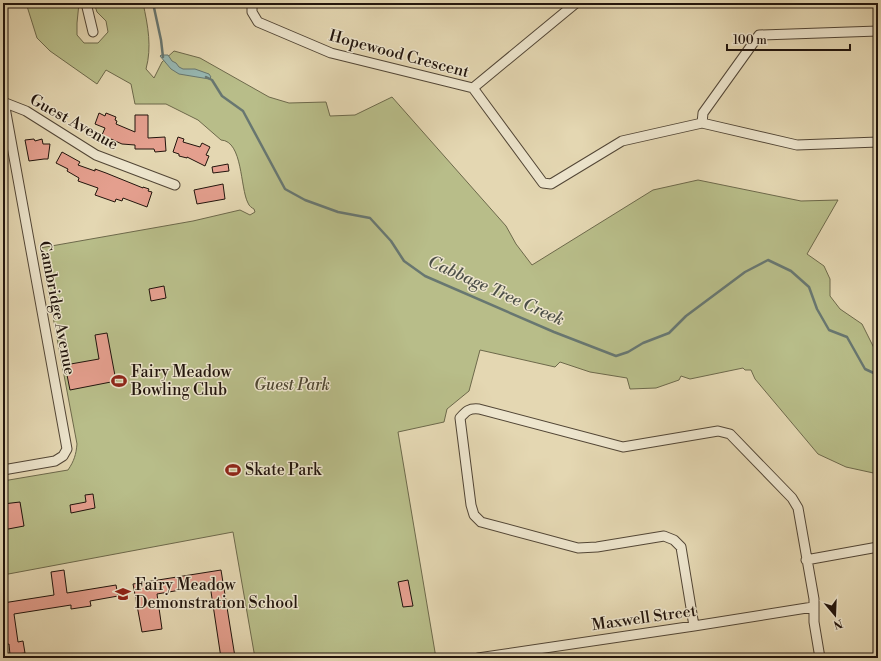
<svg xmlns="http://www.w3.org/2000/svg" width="881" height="661" viewBox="0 0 881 661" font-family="'Libre Bodoni',serif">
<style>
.green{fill:#b8bd89;stroke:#6d694b}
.water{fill:#97b8b3;stroke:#687771}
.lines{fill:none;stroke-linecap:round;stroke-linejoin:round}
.stream{stroke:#687771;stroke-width:2.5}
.building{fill:#e49f8e;stroke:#22150d}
.minor-casing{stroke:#524636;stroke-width:11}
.minor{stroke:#ede5cd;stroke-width:9}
.labels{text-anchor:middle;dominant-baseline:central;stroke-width:3;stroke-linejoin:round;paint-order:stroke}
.street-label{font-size:16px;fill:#22150d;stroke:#ede5cd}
.poi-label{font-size:16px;fill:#22150d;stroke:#ede5cd;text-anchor:start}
.park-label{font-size:16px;font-style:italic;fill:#4f4732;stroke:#ede5cd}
.water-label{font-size:17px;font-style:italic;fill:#4b4e47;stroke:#ede5cd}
</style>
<rect width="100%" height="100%" fill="#e4d7b2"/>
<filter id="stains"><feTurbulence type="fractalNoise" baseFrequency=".005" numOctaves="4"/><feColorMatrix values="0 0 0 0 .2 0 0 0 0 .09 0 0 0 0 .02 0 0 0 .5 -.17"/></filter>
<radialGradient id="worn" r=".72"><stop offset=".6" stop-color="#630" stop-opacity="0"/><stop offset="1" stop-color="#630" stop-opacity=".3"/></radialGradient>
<path class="green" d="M26 3H79L77 23V35L84 43H98L108 32 106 21 97 12 94 3H143C148 26 152 47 146 69L154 78 162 62 174 51 200 58 269 97 289 103 326 102 330 116 355 115 392 97 506 226 516 244 532 265 653 190 698 180 801 201 838 200 807 254 824 266 830 279V296L840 309 862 324 874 348 878 351V474L846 467 818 454 755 379 751 370H745L743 368 690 379 681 376 679 380 656 388 630 389 627 378 590 372 560 362 555 367 480 350 469 391 447 409 444 422 398 432 436 658H255L233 532 3 575V481L68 470C74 461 76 455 77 444L40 248 193 221 240 210 250 215 255 212 254 209C252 208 249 206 248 203 240 188 243 141 221 140L198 120 166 104H135L131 84 106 70 97 84 50 51 37 38Z"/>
<path class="water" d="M161 55H168L172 61 176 63 179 67 183 69H195L209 74 211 77 209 79 179 74 171 69 160 56Z"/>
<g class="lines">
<path class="stream" d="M153 3 161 40 163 57
M380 3 398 5 403 3
M206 77 212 80 222 96 243 111 285 189 305 200 338 212 370 218 391 241 404 261 425 276 554 332 616 356 628 352 643 343 669 333 686 316 745 272 768 260 791 271 809 287 817 309 829 330 847 337 865 369 878 375"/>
</g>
<path class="building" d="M99 113 105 116 106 113 116 117 115 120 117 121 116 124 135 132V115H148V138L165 137 166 151 155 152 154 149H135V145L122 144 102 135 105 128 95 124Z
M178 137 184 139 183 142 200 147 202 143 210 147 206 155 209 156 205 166 187 157V158L179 156V154L173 152Z
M34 139 35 141 42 139 43 144H50L48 159H44L29 161 25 140Z
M62 152 80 162 78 165 95 171V169L106 173 143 188V187L149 189 148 191 152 192 147 207 123 198 122 201 116 199 115 202 95 195 98 188 78 181 79 178 67 171 68 169 56 163Z
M228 164 229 171 213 173 212 167Z
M223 184 225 199 197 204 194 190Z
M164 286 166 298 151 301 149 289Z
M107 333 116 381 70 390 65 365 99 359 95 335Z
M93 494 95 508 71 513 70 505 86 502 85 495Z
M20 502 24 526 3 530V504Z
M64 570 67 593 116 585 118 596 90 601 91 606 71 609V605L14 614 18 642 23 641 25 653 10 655 9 644 4 645 3 637V603L54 595 51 572Z
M221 570 235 657 221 658 210 585 157 594 162 629 142 632 133 584Z
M408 580 413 606 403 607 398 582Z"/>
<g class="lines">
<defs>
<path id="minor" d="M86 3 93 32
M252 3V12L258 22 331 53 473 88
M473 88 543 183 551 184 622 141 702 123 797 145 878 142
M473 88 576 3
M3 102 26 111 96 155 175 185
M702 123 703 113 759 35 878 31
M3 470 55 461 63 456 67 449 4 102
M806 560 878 547
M694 626 681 547 674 540 664 536 597 547 578 548 481 522 474 515 471 505 460 418C466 411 469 408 479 409L623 447 718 431 730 434 792 498 798 508 814 599V622L820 658
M478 658 694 626 813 607"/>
</defs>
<use href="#minor" class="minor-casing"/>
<use href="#minor" class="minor"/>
</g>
<defs>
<symbol id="stadium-bare" viewBox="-9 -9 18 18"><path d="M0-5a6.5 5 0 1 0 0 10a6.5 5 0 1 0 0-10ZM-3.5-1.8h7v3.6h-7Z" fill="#8f2418" stroke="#ede5cd" stroke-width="2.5" paint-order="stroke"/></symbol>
<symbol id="school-bare" viewBox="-9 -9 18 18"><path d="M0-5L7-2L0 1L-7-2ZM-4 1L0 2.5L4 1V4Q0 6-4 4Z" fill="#8f2418" stroke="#ede5cd" stroke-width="2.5" paint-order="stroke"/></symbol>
</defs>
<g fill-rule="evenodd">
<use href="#stadium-bare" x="108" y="370" width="22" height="22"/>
<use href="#stadium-bare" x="222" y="459" width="22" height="22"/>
<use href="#school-bare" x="112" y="583" width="22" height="22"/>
</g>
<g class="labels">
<g class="street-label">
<text transform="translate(399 54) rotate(15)">Hopewood Crescent</text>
<text transform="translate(74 122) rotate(29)">Guest Avenue</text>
<text transform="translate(57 308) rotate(79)">Cambridge Avenue</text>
<text transform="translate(644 618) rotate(-8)">Maxwell Street</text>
</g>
<g class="poi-label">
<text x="131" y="372">Fairy Meadow<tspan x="131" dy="18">Bowling Club</tspan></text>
<text x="245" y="470">Skate Park</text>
<text x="135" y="585">Fairy Meadow<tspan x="135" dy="18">Demonstration School</tspan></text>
</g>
<g class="park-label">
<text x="292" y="385">Guest Park</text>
</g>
<g class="water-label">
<text transform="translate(496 291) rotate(24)">Cabbage Tree Creek</text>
</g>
</g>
<rect width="881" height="661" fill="none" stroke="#e4d7b2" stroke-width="16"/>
<rect x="4" y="4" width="873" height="653" fill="none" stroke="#22150d" stroke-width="2"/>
<rect x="8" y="8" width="865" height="645" fill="none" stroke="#22150d"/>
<g transform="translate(835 615) rotate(161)" stroke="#ede5cd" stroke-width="3" paint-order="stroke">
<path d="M0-3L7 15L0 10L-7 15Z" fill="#22150d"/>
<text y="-6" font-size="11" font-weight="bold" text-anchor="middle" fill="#22150d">N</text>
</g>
<path d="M727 44v6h123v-6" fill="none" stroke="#22150d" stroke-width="2"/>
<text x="733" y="44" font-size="12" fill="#22150d" stroke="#ede5cd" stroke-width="3" paint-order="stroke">100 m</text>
<rect width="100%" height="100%" filter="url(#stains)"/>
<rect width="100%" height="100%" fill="url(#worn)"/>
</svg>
